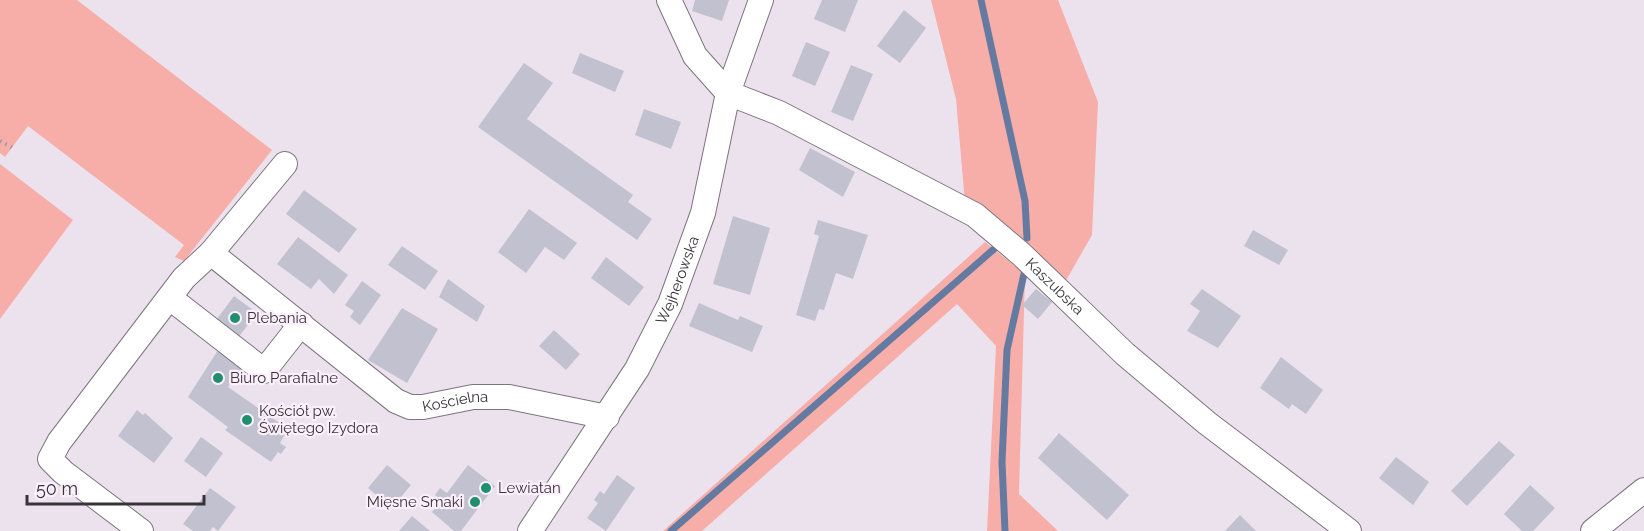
<svg xmlns="http://www.w3.org/2000/svg" width="1644" height="531" viewBox="0 0 1644 531" font-family="Raleway,sans-serif">
<style>
.green{fill:#f7aea9}
.lines{fill:none;stroke-linecap:round;stroke-linejoin:round}
.stream{stroke:#657aa1;stroke-width:7}
.building{fill:#c2c1cf}
.minor-casing{stroke:#7d747e;stroke-width:26}
.path{stroke:#9f98a1;stroke-width:4;stroke-dasharray:1.5 4.5;stroke-linecap:butt}
.minor{stroke:#fff;stroke-width:24}
.poi-dot{fill:#1f8f6f;stroke:#faeffb;stroke-width:2}
.labels{text-anchor:middle;dominant-baseline:central;stroke-width:4.5;stroke-linejoin:round;paint-order:stroke}
.street-label{font-size:15px;fill:#373338;stroke:#faeffb}
.poi-label{font-size:15px;fill:#373338;stroke:#faeffb;text-anchor:start}
</style>
<rect width="100%" height="100%" fill="#ece2ee"/>
<path class="green" d="M0 0H77L272 150 184 261 175 257 184 245 28 126 5 157 0 153Z
M931 0H1058L1098 102 1092 235 1064 284 965 203 956 99Z
M0 164 73 220 0 319Z
M985 242 1025 274 1019 494 1058 531H987L996 346 957 304 702 531H663Z"/>
<g class="lines">
<path class="stream" d="M981 0 1025 201 1027 238
M671 531 994 249
M1005 531 1002 462 1007 350 1024 274"/>
</g>
<path class="building" d="M695 0H729L722 21 692 11Z
M822 0H858L845 32 814 19Z
M904 10 926 28 900 63 877 46Z
M806 42 830 52 815 86 792 76Z
M580 53 624 71 615 92 572 73Z
M524 63 553 83 527 119 633 195 628 202 652 219 637 240 478 127Z
M851 65 873 74 853 121 831 112Z
M644 109 681 122 671 149 635 135Z
M810 148 855 172 843 197 799 170Z
M304 190 357 229 339 253 286 214Z
M529 209 577 243 564 260 545 247 526 273 498 252Z
M733 216 770 228 750 295 713 284Z
M818 220 868 235 853 279 836 273 824 310 819 309 815 321 796 315 819 236 814 234Z
M1253 230 1288 250 1279 265 1244 246Z
M298 237 348 275 334 294 319 279 311 289 277 264Z
M402 246 438 271 425 290 388 265Z
M606 257 644 287 629 306 591 278Z
M448 279 485 306 477 322 439 297Z
M362 281 381 295 360 325 350 317 354 311 345 305Z
M1036 289 1052 302 1038 319 1022 305Z
M1202 289 1241 316 1218 348 1187 331 1200 311 1190 304Z
M234 296 257 313 237 339 214 323Z
M699 303 738 320 740 316 763 326 752 352 689 326Z
M402 308 438 329 407 383 368 360Z
M554 330 580 354 566 370 539 346Z
M220 347 245 365 228 387 288 429 280 443 286 447 281 454 278 452 271 462 225 430 228 427 188 397Z
M1281 357 1323 390 1306 414 1292 404 1289 409 1260 388Z
M137 410 143 415 145 413 173 438 154 463 118 436Z
M1059 433 1129 495 1107 520 1038 458Z
M201 437 223 453 206 477 184 461Z
M1499 441 1515 455 1467 506 1451 491Z
M1396 457 1429 482 1413 505 1379 478Z
M387 465 411 485 392 508 368 488Z
M468 465 495 486 461 531H454L432 512 442 500 435 495 440 488 447 493Z
M617 475 635 488 606 531 587 518 598 503 594 500 600 491 604 494Z
M1530 485 1555 508 1533 531H1522L1504 514Z
M210 488 236 507 218 531 213 527 210 531H193L183 524Z
M1240 515 1256 531H1225Z
M412 516 430 531H399Z"/>
<g class="lines">
<defs>
<g id="minor">
<path id="s1" d="M669 0 695 56 728 93 779 113 975 215 1021 254 1125 354 1207 423 1349 531"/>
<path id="s2" d="M211 253 396 401 410 407H423L473 397H509L607 417"/>
<path d="M170 298 264 371 301 324"/>
<path d="M141 531 63 472 50 459 59 442 184 278 211 253 285 164"/>
<path id="s3" d="M530 531 637 369 670 304 703 213 728 93 761 0"/>
<path d="M1593 531 1644 490"/>
</g>
</defs>
<use href="#minor" class="minor-casing"/>
<path class="path" d="M0 141 15 149"/>
<use href="#minor" class="minor"/>
</g>
<g class="poi-dot">
<circle cx="235" cy="318" r="6"/>
<circle cx="218" cy="378" r="6"/>
<circle cx="247" cy="420" r="6"/>
<circle cx="486" cy="488" r="6"/>
<circle cx="475" cy="502" r="6"/>
</g>
<g class="labels">
<g class="street-label">
<text stroke="none"><textPath href="#s3" startOffset="292">Wejherowska</textPath></text>
<text stroke="none"><textPath href="#s1" startOffset="494">Kaszubska</textPath></text>
<text stroke="none"><textPath href="#s2" startOffset="298">Kościelna</textPath></text>
</g>
<g class="poi-label">
<text x="247" y="318">Plebania</text>
<text x="230" y="378">Biuro Parafialne</text>
<text x="259" y="411">Kościół pw.<tspan x="259" dy="17">Świętego Izydora</tspan></text>
<text x="498" y="488">Lewiatan</text>
<text x="463" y="502" text-anchor="end">Mięsne Smaki</text>
</g>
</g>
<path d="M27 495v9h177v-9" fill="none" stroke="#373338" stroke-width="3"/>
<text x="36" y="495" font-size="18" fill="#373338" stroke="#faeffb" stroke-width="4.5" paint-order="stroke">50 m</text>
</svg>
